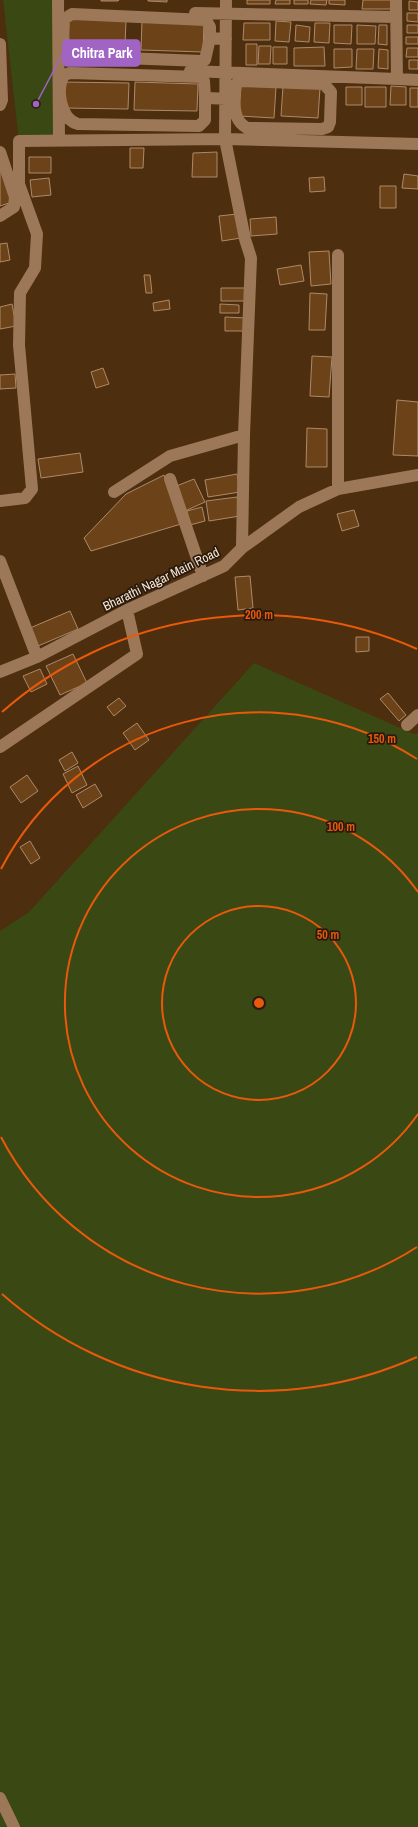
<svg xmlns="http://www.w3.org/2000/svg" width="418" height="1827" viewBox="0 0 418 1827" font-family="'Archivo Narrow',sans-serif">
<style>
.green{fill:#3a4814}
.building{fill:#6c4319;stroke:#ae8969}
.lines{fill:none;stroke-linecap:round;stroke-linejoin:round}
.street{stroke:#9c7858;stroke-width:12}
.ring{fill:none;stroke:#e8590c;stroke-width:2}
.labels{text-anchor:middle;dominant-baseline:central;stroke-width:3.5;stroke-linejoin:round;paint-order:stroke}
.street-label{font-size:13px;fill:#f9e5d3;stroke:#281a0d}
.centre{fill:#e8590c;stroke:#281a0d;stroke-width:2}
.ring-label{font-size:12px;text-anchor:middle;font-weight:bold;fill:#e8590c;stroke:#281a0d;stroke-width:3.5;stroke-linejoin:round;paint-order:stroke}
.leader{fill:none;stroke:#a164c5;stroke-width:1.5}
.callout-dot{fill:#a164c5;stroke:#281a0d;stroke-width:1.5}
.callout{fill:#a164c5;stroke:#a164c5;stroke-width:1.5}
.callout-label{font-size:14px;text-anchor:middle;font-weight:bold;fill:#fff}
</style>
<rect width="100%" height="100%" fill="#4d2e0e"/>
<path class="green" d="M3 0H58L56 140 19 141Z
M254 663 414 734 418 733V1827H0V931L29 912Z"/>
<path class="building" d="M101 0H119L118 1H101Z
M148 0H167V2L148 1Z
M247 0H270V4H247Z
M276 0H290V4H275Z
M294 0H308V4H294Z
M311 0H327L326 5 310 4Z
M329 0H345V5L329 4Z
M363 0H391V9H362Z
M409 1 418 2V10H409Z
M407 13H418V22L407 21Z
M68 18 126 20 125 46 67 44Z
M142 21 204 23 203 52 141 50Z
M276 21 291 22 289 42 275 41Z
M244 23H270V40H243Z
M315 23H330L329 43 314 42Z
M296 25 310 27 309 42 295 41Z
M334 25H352L351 44 334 43Z
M357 25 376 26 375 44H357Z
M379 25H387V45L378 44Z
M407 25H418V33H407Z
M406 37H418V44H406Z
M246 44H257V65H246Z
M259 46H271L270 64H258Z
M273 47H287V64H273Z
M324 47 325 66H294V48Z
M407 48H418V57H406Z
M334 49H352V67L334 68Z
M357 49H374L373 69H356Z
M379 49 388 50V69L378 68Z
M409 60H418V69H409Z
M64 82 129 83 128 109 64 108Z
M135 82 198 84 197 111 134 110Z
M241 85 276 87 274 118 239 116Z
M283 86 320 88 318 118 281 116Z
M391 86 406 87V105H390Z
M346 87H362V105H346Z
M365 87H386V107H365Z
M410 88H418V107H410Z
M130 148H144L143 168H130Z
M217 152V177H192L193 153Z
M29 157H51V173H29Z
M0 166 12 202 0 206Z
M404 174 418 176V189L402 188Z
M324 177 325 191 310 192 309 178Z
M49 178 51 195 32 197 30 180Z
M380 186H396V208H380Z
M237 214 241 238 222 241 219 216Z
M276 217 277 234 251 236 250 219Z
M7 243 10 260 0 262V244Z
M329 251 331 284 311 286 309 252Z
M301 265 304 281 280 285 277 269Z
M144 275H150L152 293H146Z
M221 288H247V301H221Z
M310 293 327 294 325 330H309Z
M169 300 170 309 154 311 153 303Z
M12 304 16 326 0 329V307Z
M220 304 239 305V313H220Z
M225 317 247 318V331H225Z
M312 356 332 357 329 397 310 396Z
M103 368 109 384 96 388 91 372Z
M15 374 16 388 0 389V375Z
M397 400 418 402V456L393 455Z
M307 428 327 429V467H306Z
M80 453 83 472 41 478 38 459Z
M237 474 240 492 208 497 205 480Z
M164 475 181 524 91 551 84 538 126 494Z
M194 479 205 502 185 511 174 487Z
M237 497 240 516 209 521 206 501Z
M202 507 205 521 190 525 187 511Z
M354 510 359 526 342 531 337 514Z
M250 576 253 608 238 610 235 577Z
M70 611 78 629 38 646 30 628Z
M356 637H369V651L356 652Z
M73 654 87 683 60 695 46 666Z
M40 669 47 684 31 692 23 676Z
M388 693 406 715 399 721 380 699Z
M119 698 126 706 114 716 107 707Z
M137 723 149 740 135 750 123 733Z
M72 752 78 763 65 771 59 760Z
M78 766 87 785 72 793 63 774Z
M27 775 38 791 21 803 10 787Z
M95 784 102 796 83 808 76 795Z
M30 841 40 858 31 864 20 847Z"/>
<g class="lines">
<path class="street" d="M58 0 59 140
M226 0 225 139 245 239 251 258 244 435 242 548
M195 13 396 17
M210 38V27L206 20 72 14 64 19C64 32 60 46 71 56L202 61 205 60 210 38 226 39
M0 44 2 100 0 105
M190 71 397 79 396 0
M397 79 418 80
M205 98 204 81 201 77 70 73 64 75C56 89 60 119 78 124L199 126 205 120V98L234 99C235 111 235 121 247 128L322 129 328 127 330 122 331 92 324 84 240 81 236 84 234 99
M0 152 15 197 14 207 0 216
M170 479 203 576
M338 489V255
M114 492 170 456 244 435
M0 501 25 498 32 489 19 345 20 293 35 268 37 234 19 184V141L225 139 418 144
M0 561 37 657
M0 672 37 657 127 610 224 566 242 548 299 507 338 489 418 475
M407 725 418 715
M0 747 137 654 127 610
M0 1798 14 1827"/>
</g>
<g class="ring">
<circle cx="259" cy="1003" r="97"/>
<path d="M418 1114A194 194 0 1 1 418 892"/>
<path d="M417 1247A291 291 0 0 1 1 1137M1 869A291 291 0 0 1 417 759"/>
<path d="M417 1357A388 388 0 0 1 2 1294M2 712A388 388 0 0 1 417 649"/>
</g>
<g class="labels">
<g class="street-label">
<text transform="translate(161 579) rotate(-26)">Bharathi Nagar Main Road</text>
</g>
</g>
<circle cx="259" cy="1003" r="6" class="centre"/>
<g class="ring-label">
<text x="259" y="619">200 m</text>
<text x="382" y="743">150 m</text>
<text x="341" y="831">100 m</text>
<text x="328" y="939">50 m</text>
</g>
<path class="leader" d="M36 104L63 53"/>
<circle class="callout-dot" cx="36" cy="104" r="4"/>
<rect class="callout" x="63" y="40" width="77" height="26" rx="4"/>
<g class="callout-label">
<text x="102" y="58">Chitra Park</text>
</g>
</svg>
